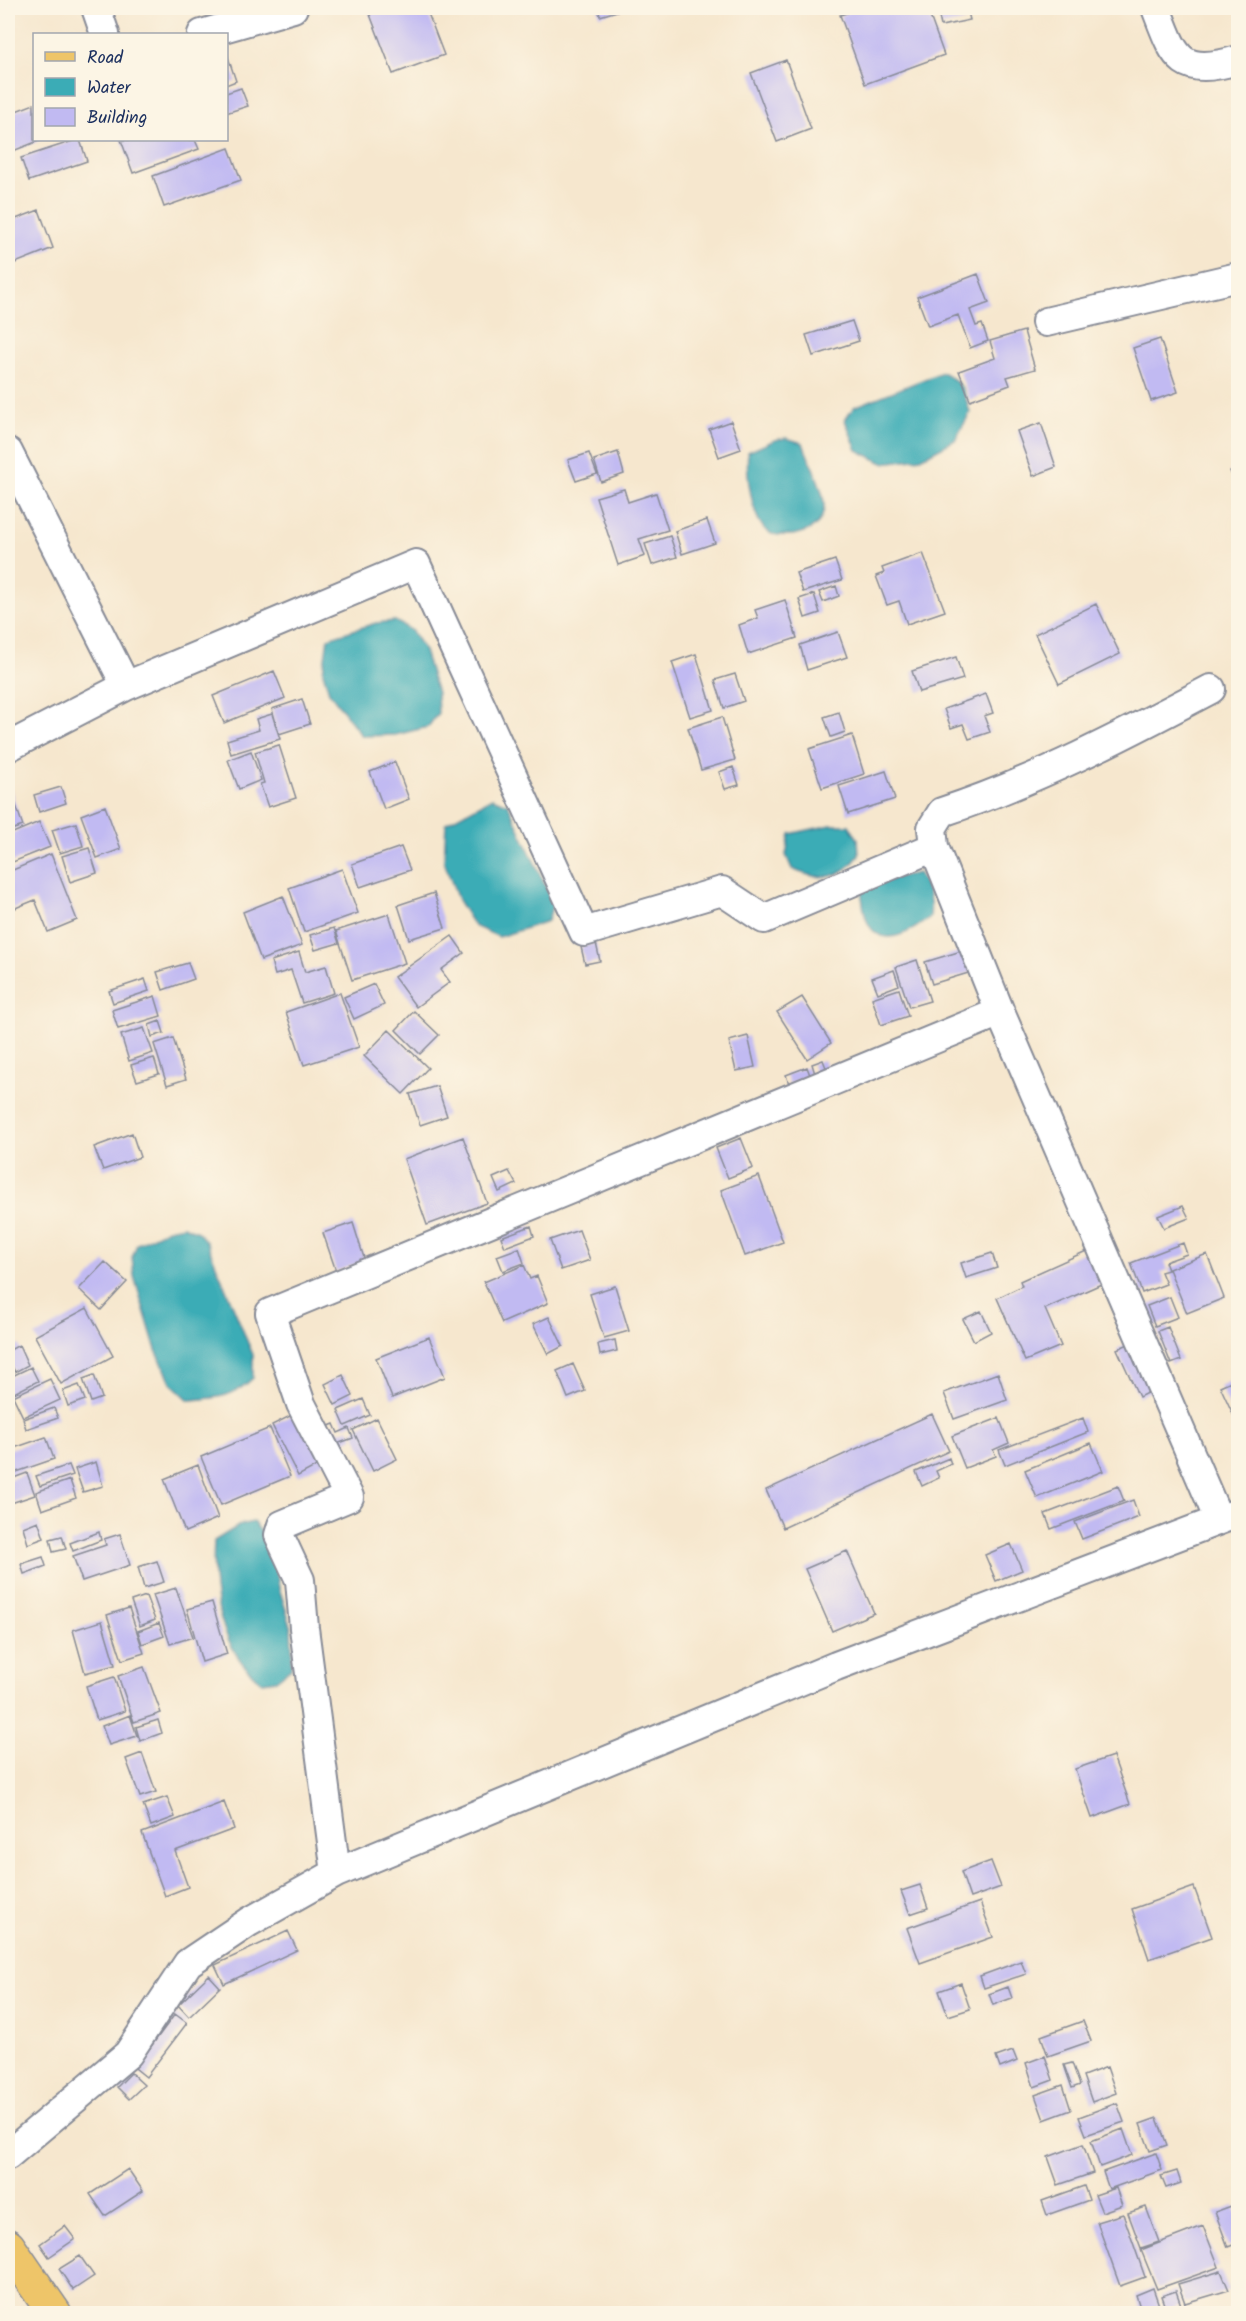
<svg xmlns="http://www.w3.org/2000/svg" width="1246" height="2321" viewBox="0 0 1246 2321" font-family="Kalam,sans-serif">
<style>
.water{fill:#3bacb6;stroke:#2b6e8a;stroke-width:1.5}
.building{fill:#c1baf2}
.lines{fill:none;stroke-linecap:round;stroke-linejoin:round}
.minor-casing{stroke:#888b96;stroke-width:32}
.major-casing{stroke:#888b96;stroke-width:36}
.minor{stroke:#fff;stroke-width:28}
.major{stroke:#eec569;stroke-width:33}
</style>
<rect width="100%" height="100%" fill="#fcf5e5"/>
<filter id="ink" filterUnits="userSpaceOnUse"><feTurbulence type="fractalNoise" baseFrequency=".0167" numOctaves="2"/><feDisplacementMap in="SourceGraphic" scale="12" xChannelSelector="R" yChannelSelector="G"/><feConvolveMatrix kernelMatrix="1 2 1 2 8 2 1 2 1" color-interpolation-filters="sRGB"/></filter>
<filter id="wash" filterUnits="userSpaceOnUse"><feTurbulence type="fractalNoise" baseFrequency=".008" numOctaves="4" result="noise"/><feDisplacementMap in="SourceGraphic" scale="24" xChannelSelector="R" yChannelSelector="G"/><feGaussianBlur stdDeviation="1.35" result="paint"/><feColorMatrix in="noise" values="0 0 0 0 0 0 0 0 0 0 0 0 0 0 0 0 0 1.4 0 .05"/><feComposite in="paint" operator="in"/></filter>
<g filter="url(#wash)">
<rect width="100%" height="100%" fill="#f6e7ce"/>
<path class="water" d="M942 372C963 383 964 390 970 413L955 440 921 458 883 463 857 450 845 420 854 407Z
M786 438 803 443C809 462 822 483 824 503 825 527 803 536 783 535 779 535 773 535 770 533 751 523 746 471 748 452L775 440Z
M395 621 411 630 423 648 437 693 438 713 428 727 395 735 362 736 329 692 323 672 328 638 376 623Z
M492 798 508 804 553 903 548 921 499 937 474 926 458 900 444 861 446 823Z
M831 825H849L858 839 859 855C841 881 819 881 792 869L786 855 790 834Z
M918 873C928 889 932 898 930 917 915 930 882 951 868 923 863 913 863 901 861 890L898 877Z
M183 1226 198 1232 207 1243 253 1355V1378C233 1398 216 1398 189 1400L172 1384 156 1350 134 1276 132 1257 137 1244 168 1229Z
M253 1522 267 1539 274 1551 279 1588 291 1626 292 1651 291 1668 276 1680 262 1682C219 1651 211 1590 214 1541L240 1525Z"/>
<g id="blocks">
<path class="building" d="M382 8H426L444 55 393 74 369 12Z
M598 8H627L600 16Z
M862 8H927L944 55 865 84 840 15Z
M937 8H967L970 20 941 26Z
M227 54 236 81 226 85V55Z
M786 60 811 129 777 142 751 73Z
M241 88 248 106 226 113V93Z
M34 104V140H41L8 153V114Z
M76 140H80L87 161 29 181 21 158Z
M121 140H195L199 149 133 173Z
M229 148 241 180 164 207 153 176Z
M39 210 53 248 8 266V222Z
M978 274 989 303 970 310 976 326 982 324 988 341 970 348 958 315 928 326 917 297Z
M852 321 859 341 813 356 806 335Z
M1024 331 1035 369 1007 377 1010 385 970 400 959 371 995 358 990 341Z
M1160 339 1178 392 1151 401 1133 348Z
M731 421 741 449 719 457 709 429Z
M1041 423 1056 467 1033 476 1017 431Z
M618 452 624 474 601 482 594 460Z
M589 453 597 474 576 481 568 460Z
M1238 467V489L1230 471Z
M624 489 628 502 656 493 668 530 639 539 645 556 618 565 596 497Z
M707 520 715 543 682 554 675 531Z
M670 536 677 557 652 565 645 544Z
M923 553 945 611 907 624 899 601 887 605 876 576 884 573 882 568Z
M835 560 842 580 803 592 796 573Z
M836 586 839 596 823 602 819 592Z
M814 594 820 613 805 618 799 599Z
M785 600 797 638 748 654 739 625 758 618 755 610Z
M1096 604 1120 654 1059 684 1035 634Z
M838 632 847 657 807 670 800 645Z
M696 654 713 710 690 717 672 662Z
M956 657 963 679 919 692 912 671Z
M274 671 285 698 224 723 213 696Z
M735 674 744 701 724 708 715 680Z
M986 694 993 713 984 716 990 732 969 739 963 724 951 728 944 709Z
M302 699 310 724 279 734 272 709Z
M839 712 845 732 831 737 824 717Z
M272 714 280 739 231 754 227 740 259 730 256 719Z
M722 717 735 760 701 770 688 728Z
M852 735 864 774 822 788 809 749Z
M279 745 296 798 268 807 260 784 264 783 255 752Z
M251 751 261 780 239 789 228 760Z
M395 762 409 799 384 809 370 772Z
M733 767 739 785 725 789 719 772Z
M886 771 895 799 848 814 839 786Z
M8 782 23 826 8 831Z
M61 787 66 803 39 812 34 795Z
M105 806 121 849 97 858 81 815Z
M39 822 50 847 8 864V835Z
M76 823 83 846 60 853 52 830Z
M401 847 410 870 360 887 352 864Z
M89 848 97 873 70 882 62 856Z
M51 854 77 920 48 932 35 900 13 909 8 895V872Z
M342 869 358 913 304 932 289 888Z
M434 893 445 928 409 939 398 905Z
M283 896 302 945 261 960 243 912Z
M389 914 405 963 352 980 336 931Z
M334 928 339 943 315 950 310 935Z
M452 936 464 953 441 970 450 982 416 1007 394 977Z
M596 943 600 961 585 964 581 947Z
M968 949 975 971 932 984 925 962Z
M299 952 305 972 326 966 334 993 302 1003 291 970 275 975 271 961Z
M917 960 930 1001 909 1007 896 967Z
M188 963 194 979 163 990 157 972Z
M894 970 899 985 878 993 872 978Z
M145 979 149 991 113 1003 109 991Z
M374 984 384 1005 354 1019 344 997Z
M899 989 908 1016 881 1025 872 998Z
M340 993 359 1047 304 1065 286 1012Z
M155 996 161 1016 118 1029 112 1010Z
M802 997 831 1043 807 1059 777 1012Z
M414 1011 439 1035 420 1054 396 1030Z
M160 1021 164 1033 152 1037 149 1025Z
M144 1028 153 1053 129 1061 121 1035Z
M389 1030 428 1068 403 1094 364 1056Z
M748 1036 755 1067 736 1071 729 1041Z
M173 1038 186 1079 167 1085 154 1044Z
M154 1058 159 1074 137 1081 131 1065Z
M823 1060 827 1070 815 1074 812 1064Z
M807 1067 810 1075 789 1084 786 1075Z
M437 1086 447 1116 420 1125 410 1094Z
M132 1133 140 1157 103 1170 94 1147Z
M463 1137 487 1203 427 1225 404 1159Z
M741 1138 753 1168 728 1178 716 1148Z
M509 1171 516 1184 499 1192 493 1178Z
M759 1176 783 1242 745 1256 721 1190Z
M1183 1206 1189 1218 1164 1228 1158 1216Z
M353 1223 365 1261 336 1271 323 1233Z
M531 1226 534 1236 505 1247 501 1237Z
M579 1230 590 1260 561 1270 550 1240Z
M1183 1243 1187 1254 1165 1262 1168 1270 1161 1272 1166 1284 1142 1293 1131 1263Z
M519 1248 524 1263 503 1271 497 1256Z
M1093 1248 1108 1281 1045 1309 1061 1346 1025 1361 997 1298 1022 1286 1020 1281Z
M992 1253 997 1268 966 1278 961 1263Z
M1207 1254 1224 1298 1187 1313 1169 1269Z
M105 1262 127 1282 101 1310 79 1289Z
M524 1265 530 1279 537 1276 548 1303 502 1323 484 1282Z
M615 1286 629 1331 604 1338 590 1294Z
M1170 1297 1178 1317 1155 1326 1147 1306Z
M87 1308 113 1356 61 1384 35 1336Z
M981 1311 991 1332 974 1341 963 1319Z
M549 1317 563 1346 548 1354 533 1324Z
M1168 1327 1181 1360 1171 1364 1158 1331Z
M429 1337 445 1377 392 1398 376 1358Z
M615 1340 617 1351 600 1355 598 1344Z
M1138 1340 1159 1387 1139 1397 1117 1349Z
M19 1345 28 1365 15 1372 9 1360 8 1361V1351Z
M573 1364 585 1391 568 1398 557 1371Z
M31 1367 38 1381 8 1396V1378Z
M998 1373 1007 1400 954 1419 944 1393Z
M94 1375 102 1398 91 1402 83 1379Z
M343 1375 353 1396 335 1405 325 1384Z
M1238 1378V1425L1220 1386Z
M50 1379 60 1400 23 1417 13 1396Z
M79 1385 85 1400 68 1406 63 1391Z
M363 1399 370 1415 345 1426 338 1410Z
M54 1408 58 1418 26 1429 23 1419Z
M300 1411 326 1461 298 1476 272 1425Z
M932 1414 949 1451 783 1528 766 1490Z
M377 1418 397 1459 373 1471 353 1430Z
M999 1418 1009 1443 993 1450 996 1456 965 1468 952 1436Z
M1083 1418 1088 1432 1005 1465 999 1450Z
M334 1424 338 1433 349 1428 353 1438 326 1448 319 1430Z
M270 1428 290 1476 221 1505 201 1457Z
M46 1437 54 1459 8 1475V1450Z
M1091 1443 1103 1471 1037 1498 1025 1470Z
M949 1458 951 1464 936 1471 939 1478 922 1486 916 1472Z
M96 1462 103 1486 83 1492 75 1469Z
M69 1465 73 1475 40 1486 36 1476Z
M198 1465 218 1518 185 1532 164 1479Z
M27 1473 35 1495 11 1503 8 1492V1480Z
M70 1480 76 1498 42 1510 36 1492Z
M1118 1486 1124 1501 1051 1529 1045 1514Z
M1133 1500 1139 1517 1082 1539 1075 1522Z
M38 1521 44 1538 28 1544 23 1527Z
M99 1532 101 1540 73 1551 70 1543Z
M120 1534 130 1565 82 1581 73 1556 106 1545 104 1539Z
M62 1536 66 1549 53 1552 50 1539Z
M1011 1544 1022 1570 996 1581 985 1555Z
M847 1551 874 1613 832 1631 805 1569Z
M43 1557 46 1566 24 1574 21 1564Z
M157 1561 164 1582 144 1588 138 1567Z
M176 1588 193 1637 170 1644 153 1595Z
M146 1596 155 1620 140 1626 131 1601Z
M212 1602 227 1654 202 1662 187 1609Z
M129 1608 144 1653 122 1660 107 1615Z
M102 1621 115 1665 85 1673 73 1630Z
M159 1623 164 1636 142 1644 138 1631Z
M144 1667 161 1713 134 1722 118 1676Z
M114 1677 125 1711 97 1720 86 1686Z
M130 1715 137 1736 109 1745 102 1726Z
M158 1720 162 1733 140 1741 136 1727Z
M142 1753 156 1792 140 1797 126 1759Z
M1113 1756 1130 1804 1092 1818 1075 1769Z
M167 1797 175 1817 151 1826 143 1805Z
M224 1802 234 1829 175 1851 188 1887 165 1896 142 1833Z
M991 1861 1001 1887 970 1898 961 1872Z
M920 1885 928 1908 910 1914 901 1891Z
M1194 1887 1212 1937 1149 1959 1132 1909Z
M980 1902 993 1937 920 1963 907 1928Z
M288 1931 297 1950 224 1984 215 1965Z
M1021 1961 1026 1974 984 1988 980 1976Z
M209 1975 220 1987 189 2017 178 2005Z
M961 1983 970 2009 948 2016 939 1991Z
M1008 1987 1012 1998 993 2005 989 1994Z
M175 2014 187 2023 146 2077 135 2068Z
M1083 2021 1091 2041 1048 2056 1041 2036Z
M1013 2051 1017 2061 1000 2068 996 2057Z
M1045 2056 1053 2080 1034 2087 1026 2063Z
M1072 2063 1080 2085 1072 2088 1064 2065Z
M1107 2067 1116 2093 1092 2102 1083 2076Z
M131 2073 144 2085 129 2099 117 2087Z
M1063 2085 1071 2110 1044 2120 1035 2095Z
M1117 2103 1124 2122 1086 2135 1079 2117Z
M1157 2118 1167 2145 1150 2151 1140 2124Z
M1123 2129 1132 2155 1100 2167 1091 2141Z
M1083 2144 1093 2173 1058 2185 1048 2157Z
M1156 2153 1162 2170 1109 2189 1103 2172Z
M128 2169 143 2191 105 2216 90 2194Z
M1177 2171 1181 2183 1166 2188 1161 2176Z
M1084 2186 1089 2200 1047 2215 1042 2201Z
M1116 2188 1122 2205 1102 2212 1095 2195Z
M1234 2205 1238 2216V2243L1228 2247 1215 2212Z
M1146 2207 1159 2242 1141 2248 1128 2213Z
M1123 2214 1145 2277 1120 2286 1097 2222Z
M65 2226 75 2239 49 2257 40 2244Z
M1203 2226 1219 2267 1157 2289 1141 2250Z
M80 2256 94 2276 73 2290 59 2269Z
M1221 2271 1229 2290 1185 2303 1178 2284Z
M1153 2288 1162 2314H1142L1136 2295Z
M1176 2291 1181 2305 1166 2310 1161 2296Z"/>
</g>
</g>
<g filter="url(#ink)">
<use href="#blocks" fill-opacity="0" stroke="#888b96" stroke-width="1.5"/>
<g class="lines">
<defs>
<path id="minor" d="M96 8 105 34
M1156 8C1175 58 1179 77 1238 60
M202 34 293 8
M1046 322 1238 277
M8 452 126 686
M1211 689C1124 735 1036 781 942 812L932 828 934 847 1000 1012 1219 1520
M8 747 126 686 416 564 584 932 722 891 764 919 934 847
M336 1873 304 1628 300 1580 279 1535 282 1525 349 1497 301 1404 270 1313 1000 1012
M8 2155 128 2054 188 1963 249 1922 336 1873 836 1666 1238 1513"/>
<path id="major" d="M8 2246 55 2314"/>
</defs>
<use href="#minor" class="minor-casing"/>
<use href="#major" class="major-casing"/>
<use href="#minor" class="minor"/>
<use href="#major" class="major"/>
</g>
</g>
<rect width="1246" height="2321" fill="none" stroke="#fcf5e5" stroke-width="30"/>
<rect x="33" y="33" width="195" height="108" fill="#fcf5e5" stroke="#a2a6af" stroke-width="1.5"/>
<rect x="45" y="52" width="30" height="9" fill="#eec569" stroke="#a2a6af" stroke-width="1.5"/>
<text x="87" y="63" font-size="18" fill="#1b2f5e">Road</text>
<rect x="45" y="78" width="30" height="18" fill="#3bacb6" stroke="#a2a6af" stroke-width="1.5"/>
<text x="87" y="93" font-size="18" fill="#1b2f5e">Water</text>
<rect x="45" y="108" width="30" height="18" fill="#c1baf2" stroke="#a2a6af" stroke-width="1.5"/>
<text x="87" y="123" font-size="18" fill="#1b2f5e">Building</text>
</svg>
